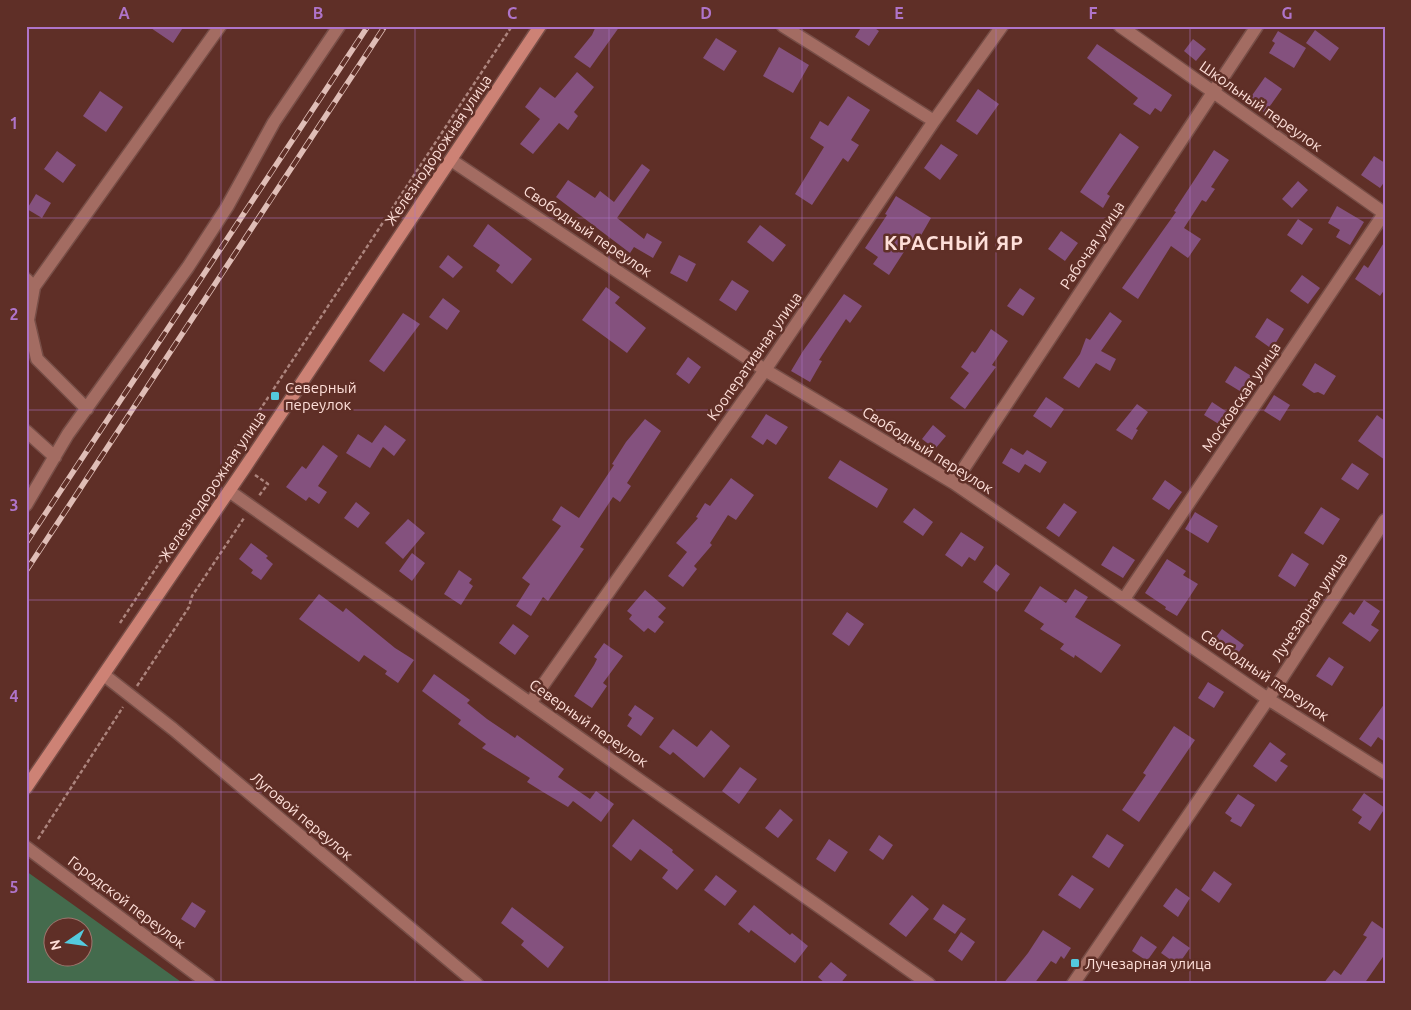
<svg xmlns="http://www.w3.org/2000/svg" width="1411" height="1010" viewBox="0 0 1411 1010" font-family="Ubuntu,sans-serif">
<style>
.green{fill:#446b4d;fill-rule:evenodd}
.building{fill:#84517e}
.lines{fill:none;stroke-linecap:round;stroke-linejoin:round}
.minor-casing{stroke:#774e47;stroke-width:15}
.major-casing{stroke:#774e47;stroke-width:15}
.path{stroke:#ac847d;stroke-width:2.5;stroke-dasharray:4 2.5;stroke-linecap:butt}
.minor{stroke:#a36c62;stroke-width:12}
.major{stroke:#cd8275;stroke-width:12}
.rail-casing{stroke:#dfbdb6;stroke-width:5.5}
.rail{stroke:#5f2f27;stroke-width:4;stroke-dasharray:11;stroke-linecap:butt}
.grid{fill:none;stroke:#af74c9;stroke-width:1;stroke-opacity:0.55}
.poi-dot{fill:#54cade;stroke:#5f2f27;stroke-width:2}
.labels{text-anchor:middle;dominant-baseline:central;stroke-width:5;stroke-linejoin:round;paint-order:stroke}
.street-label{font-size:15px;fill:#fedfd9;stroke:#5f2f27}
.poi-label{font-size:15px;fill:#fedfd9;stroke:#5f2f27;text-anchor:start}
.district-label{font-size:20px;font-weight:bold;letter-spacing:1px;fill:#fedfd9;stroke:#5f2f27}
.neatline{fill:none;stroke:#af74c9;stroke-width:2}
.grid-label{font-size:16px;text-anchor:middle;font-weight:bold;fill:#af74c9}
</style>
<rect width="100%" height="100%" fill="#5f2f27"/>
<path class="green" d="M26 871 184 984H26ZM52 928H82V958H52Z"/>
<path class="building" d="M148 26H184L173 43Z
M596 26H620L590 68 574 57 592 35Z
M862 26H872L879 31 869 46 855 37Z
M1315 30 1339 48 1330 61 1306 43Z
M1278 31 1306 48 1294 68 1269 53 1275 43 1272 41Z
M716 38 737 51 724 71 703 58Z
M1193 39 1206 49 1196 61 1184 51Z
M1097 44 1172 95 1161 112 1155 108 1150 115 1133 104 1138 98 1087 58Z
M779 47 809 65 793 93 763 76Z
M577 72 594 87 574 112 578 116 568 130 559 123 533 154 520 144 540 119 525 107 540 87 555 98Z
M1265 77 1282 89 1265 113 1248 101Z
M978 89 999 104 977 135 956 121Z
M100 91 123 107 106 132 83 116Z
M848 96 870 110 851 140 859 145 848 162 843 158 812 205 795 194 824 147 810 138 820 121 828 126Z
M1120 133 1139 147 1107 194 1110 196 1103 208 1080 192Z
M941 144 958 155 940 180 924 168Z
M1214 150 1229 160 1211 187 1215 189 1206 202 1202 200 1184 228 1201 239 1188 258 1171 246 1138 299 1122 288 1176 212 1174 211Z
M57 151 76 165 63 183 44 169Z
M1374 156 1385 163V181L1380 188 1361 175Z
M642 164 650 170 617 218 644 239 647 233 662 242 653 258 634 247 630 253 556 197 568 180 595 198 600 191 614 202Z
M1298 181 1308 190 1292 208 1282 199Z
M36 194 51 203 42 218 27 209Z
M896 196 931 218 916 244 911 241 889 275 873 264 878 257 865 248 887 215 885 214Z
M1337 206 1364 222 1350 245 1336 237 1340 230 1328 223Z
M1298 219 1313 229 1302 245 1287 235Z
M488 224 532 259 512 284 496 271 500 265 473 246Z
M760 225 786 245 773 262 747 242Z
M1061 231 1078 243 1065 261 1048 249Z
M1385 241V289L1380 296 1355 279 1364 265 1368 268Z
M448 255 463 267 453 278 439 267Z
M679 255 696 264 687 282 670 273Z
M1302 275 1320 288 1308 304 1290 291Z
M732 280 749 291 736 311 719 300Z
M606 287 620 297 615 303 646 328 627 353 582 320Z
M1020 288 1035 298 1023 316 1007 306Z
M844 294 862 306 850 323 846 319 819 360 822 361 810 382 791 371 803 351Z
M443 298 460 311 447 330 429 317Z
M1110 312 1122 321 1101 351 1116 359 1110 371 1096 363 1079 388 1063 378 1080 354 1086 338 1090 340Z
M403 313 420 324 384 372 369 361Z
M1267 318 1284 329 1272 349 1255 337Z
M991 329 1008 341 992 365 996 367 965 409 950 398 969 373 961 367 972 351 975 353Z
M688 357 701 367 689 384 676 374Z
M1315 363 1336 376 1324 395 1318 392 1314 393 1302 385Z
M1235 366 1253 377 1243 393 1225 382Z
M1274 395 1290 405 1280 421 1264 411Z
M1046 397 1064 409 1051 428 1033 416Z
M1212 402 1230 414 1222 426 1204 415Z
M1137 404 1148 412 1136 429 1138 430 1132 440 1116 430Z
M766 414 788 427 776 445 767 439 763 445 751 437Z
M1377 415 1385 421V460L1358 441Z
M645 419 661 431 627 483 631 486 620 502 613 497 580 547 584 549 548 601 543 597 531 616 516 606 530 584 522 578 561 526 552 520 561 506 579 518 614 465 612 464 626 442Z
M385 425 406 440 394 456 383 447 370 468 346 453 358 434 372 443Z
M933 425 946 436 935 449 922 439Z
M323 445 338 456 318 486 327 492 319 504 309 497 306 501 286 487 302 466 306 469Z
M1011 448 1023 455 1027 450 1047 462 1040 473 1025 464 1019 473 1002 463Z
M840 460 888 489 877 508 828 478Z
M1352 463 1369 474 1358 490 1341 479Z
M731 478 754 495 736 520 728 515 710 543 712 545 694 566 697 569 683 587 668 576 687 552 676 543 698 518 696 517 705 503 710 506Z
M1165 480 1182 492 1169 510 1152 499Z
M356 502 370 513 358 528 344 518Z
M1064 503 1077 512 1059 537 1046 528Z
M1321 507 1340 519 1323 545 1304 533Z
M914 508 933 522 923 536 903 522Z
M1195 512 1218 526 1208 543 1185 529Z
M408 519 425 533 403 559 385 543Z
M961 532 984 547 975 561 969 557 962 567 945 555Z
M251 543 268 556 266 558 273 564 261 580 251 573 253 570 239 559Z
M1113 546 1135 560 1123 578 1101 565Z
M412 553 425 563 412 581 399 571Z
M1292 553 1309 564 1295 587 1278 576Z
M1167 559 1186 571 1183 575 1198 584 1177 616 1165 609 1166 607 1145 593Z
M996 564 1010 574 997 592 983 582Z
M459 570 472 579 469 583 473 586 461 605 444 594Z
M1040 586 1066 603 1075 589 1088 597 1075 617 1121 645 1101 673 1075 655 1074 658 1060 649 1064 644 1040 629 1044 624 1024 611Z
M645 590 666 608 658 617 664 622 655 633 648 628 644 632 629 619 632 615 627 611Z
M319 594 343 612 346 608 395 648 414 660 398 683 385 674 387 671 364 655 359 662 299 619Z
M1364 600 1380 611 1371 625 1379 630 1370 642 1342 623 1350 612 1354 615Z
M847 612 864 624 849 646 832 634Z
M513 624 529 636 515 655 499 643Z
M1222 629 1244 645 1233 660 1211 644Z
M604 643 623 656 603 683 607 686 592 708 574 696 594 665 597 659 594 657Z
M1329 657 1344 667 1332 686 1316 676Z
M434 674 470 700 467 703 487 719 515 738 517 735 564 769 558 777 590 799 596 791 614 804 601 822 573 801 568 807 543 792 527 782 530 778 482 748 486 744 458 724 461 720 422 691Z
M1208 682 1224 692 1214 708 1198 698Z
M1385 703V742L1378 737 1371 747 1359 739Z
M635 705 654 718 641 736 627 726 632 718 628 715Z
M1174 726 1195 740 1139 822 1122 810 1146 775 1143 773Z
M673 729 697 747 711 730 730 746 704 778 673 752 670 755 659 747Z
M1270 742 1286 754 1280 761 1288 766 1276 782 1253 766Z
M740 767 757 779 739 804 722 791Z
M1364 793 1385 808 1370 831 1358 823 1362 817 1352 810Z
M1238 794 1255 805 1241 827 1230 821 1232 818 1225 813Z
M780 809 793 820 778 838 765 828Z
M633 819 673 850 672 852 694 870 677 890 662 878 668 870 640 849 631 861 612 846Z
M1107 834 1124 845 1109 868 1092 857Z
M879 835 893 845 883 860 869 850Z
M829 839 848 852 835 872 816 859Z
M1214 871 1232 884 1219 903 1201 890Z
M716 875 737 891 725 906 704 890Z
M1072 875 1094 889 1080 909 1058 895Z
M1176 888 1190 898 1178 917 1163 906Z
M912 895 929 909 906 937 889 924Z
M192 902 206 911 195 928 181 919Z
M943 904 966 919 955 934 933 919Z
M754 905 790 935 792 933 808 946 795 963 751 930 749 933 738 924Z
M512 907 564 947 548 968 521 945 524 941 501 923Z
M1372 921 1385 930V954L1364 984H1323L1334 970 1341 975 1367 937 1363 935Z
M1043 930 1071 948 1064 959 1061 956 1056 964 1051 961 1034 984H1003L1028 953Z
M961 932 975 942 962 961 948 951Z
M1141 936 1157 947 1147 961 1132 951Z
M1173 936 1190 948 1178 965 1161 953Z
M831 962 847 975 840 984H826L818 977Z"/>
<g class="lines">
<defs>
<path id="minor" d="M783 26 934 121
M1120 26 1384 213
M451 160 765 370 954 483 1268 699 1385 773
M26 279 34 287 28 320 37 359 87 409
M26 298 220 26
M26 431 55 457
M954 483 1257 26
M229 491 929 984
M26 505 68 434 188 267 227 207 274 122 339 26
M1124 599 1385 212
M104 675 173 729 477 984
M531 702 765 370 934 121 1002 26
M26 847 209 984
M1073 984 1268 699 1385 520"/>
<path id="major" d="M26 788 244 469 540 26"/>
</defs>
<use href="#minor" class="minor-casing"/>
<use href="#major" class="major-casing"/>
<path class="path" d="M255 475 268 484 258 497
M120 623 512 26
M137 686 189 607 192 596 244 518
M38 839 123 707"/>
<use href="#minor" class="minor"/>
<use href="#major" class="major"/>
<defs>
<path id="rail" d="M26 543 368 26
M26 571 385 26"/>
</defs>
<use href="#rail" class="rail-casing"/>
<use href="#rail" class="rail"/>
</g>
<path class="grid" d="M221 26V984M415 26V984M609 26V984M802 26V984M996 26V984M1190 26V984M26 218H1385M26 410H1385M26 600H1385M26 792H1385"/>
<g class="poi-dot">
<rect x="270" y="391" width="10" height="10" rx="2.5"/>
<rect x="1070" y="958" width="10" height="10" rx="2.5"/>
</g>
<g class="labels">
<g class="street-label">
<text transform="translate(1261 106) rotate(35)">Школьный переулок</text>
<text transform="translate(438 150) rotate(-56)">Железнодорожная улица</text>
<text transform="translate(588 231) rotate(34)">Свободный переулок</text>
<text transform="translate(1092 245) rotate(-56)">Рабочая улица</text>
<text transform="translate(754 356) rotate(-55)">Кооперативная улица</text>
<text transform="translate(1241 397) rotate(-56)">Московская улица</text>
<text transform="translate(928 450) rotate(32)">Свободный переулок</text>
<text transform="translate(212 486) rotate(-56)">Железнодорожная улица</text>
<text transform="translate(1309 607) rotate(-57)">Лучезарная улица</text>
<text transform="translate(1265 675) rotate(34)">Свободный переулок</text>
<text transform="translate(589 723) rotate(35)">Северный переулок</text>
<text transform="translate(302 816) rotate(40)">Луговой переулок</text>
<text transform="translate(127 902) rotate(37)">Городской переулок</text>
</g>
<g class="poi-label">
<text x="285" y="387">Северный<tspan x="285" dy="17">переулок</tspan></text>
<text x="1085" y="963">Лучезарная улица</text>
</g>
<g class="district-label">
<text x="954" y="242">КРАСНЫЙ ЯР</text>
</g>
</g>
<rect width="1411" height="1010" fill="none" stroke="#5f2f27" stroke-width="55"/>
<g transform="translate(68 942) rotate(257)"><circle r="24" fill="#5f2f27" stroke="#9f756e"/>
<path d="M0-4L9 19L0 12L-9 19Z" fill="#54cade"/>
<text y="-8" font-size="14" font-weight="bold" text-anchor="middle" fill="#fedfd9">N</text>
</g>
<rect x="28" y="28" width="1356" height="954" class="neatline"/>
<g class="grid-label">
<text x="124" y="19">A</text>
<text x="318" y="19">B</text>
<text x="512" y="19">C</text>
<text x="706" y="19">D</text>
<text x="899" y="19">E</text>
<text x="1093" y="19">F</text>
<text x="1287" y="19">G</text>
<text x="14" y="129">1</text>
<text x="14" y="320">2</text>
<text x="14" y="511">3</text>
<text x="14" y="702">4</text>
<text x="14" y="893">5</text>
</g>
</svg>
